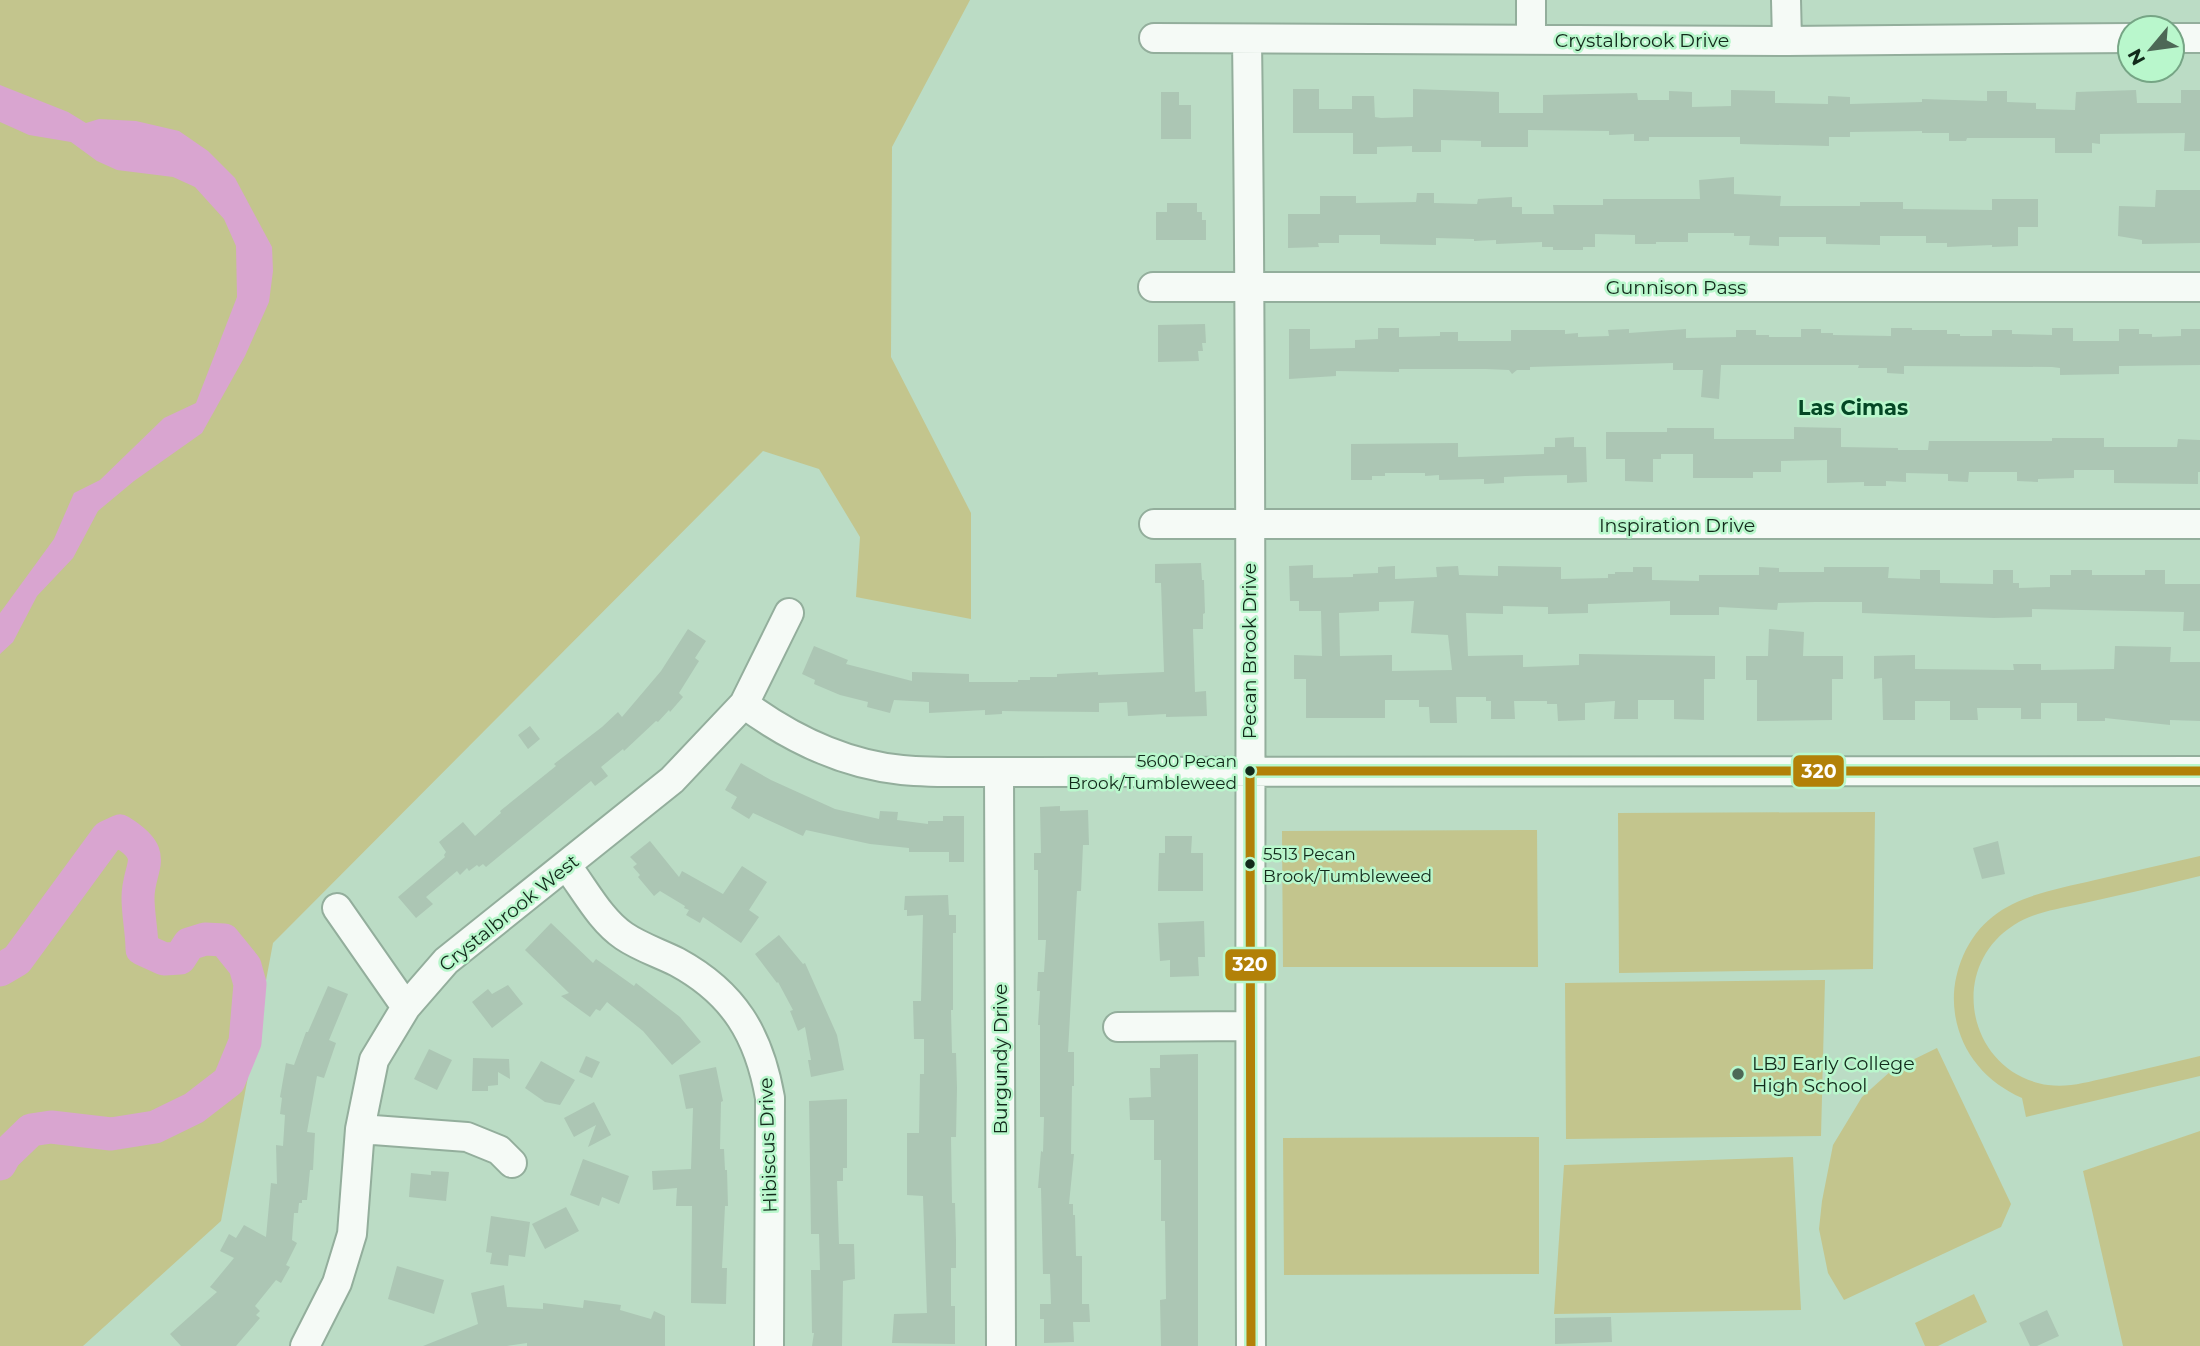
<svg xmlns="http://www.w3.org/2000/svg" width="2200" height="1346" viewBox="0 0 2200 1346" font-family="Montserrat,sans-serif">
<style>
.green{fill:#c3c58d}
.water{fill:#d9a5d0}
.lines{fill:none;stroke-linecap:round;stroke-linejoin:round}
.river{stroke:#d9a5d0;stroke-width:33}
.building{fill:#acc6b4;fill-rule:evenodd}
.minor-casing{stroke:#93ae9c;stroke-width:32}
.minor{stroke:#f5faf6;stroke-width:28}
.bus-1-casing{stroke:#b9f7cc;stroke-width:14}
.bus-1{stroke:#b28108;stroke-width:9}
.bus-dot{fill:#122a1b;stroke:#b9f7cc;stroke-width:2.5}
.poi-dot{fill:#4d6856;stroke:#b9f7cc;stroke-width:2.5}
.labels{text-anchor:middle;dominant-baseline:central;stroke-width:5;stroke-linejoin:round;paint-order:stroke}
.bus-label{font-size:17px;fill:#122a1b;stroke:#b9f7cc;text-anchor:end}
.street-label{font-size:19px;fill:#122a1b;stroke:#b9f7cc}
.poi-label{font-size:19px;fill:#122a1b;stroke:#b9f7cc;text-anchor:start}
.neighbourhood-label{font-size:21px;font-weight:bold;fill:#044725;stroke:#b9f7cc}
.line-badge{stroke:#b9f7cc;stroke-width:2.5}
.badge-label{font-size:19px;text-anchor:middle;font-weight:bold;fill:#fff}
</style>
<rect width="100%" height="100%" fill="#bbdcc5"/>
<path class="green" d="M0 0H970L892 147 891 357 971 513V619L856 597 860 537 819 469 763 451 273 943 221 1221 83 1346H0Z
M1875 812 1873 969 1619 973 1618 813Z
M1537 830 1538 967H1283L1282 831Z
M2200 856V876C2160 886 2120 895 2080 904 2058 909 2034 912 2014 925 1946 968 1968 1073 2048 1085 2068 1088 2087 1082 2106 1078 2138 1071 2169 1063 2200 1056V1076L2026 1117 2022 1098C1986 1082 1961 1053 1955 1014 1952 994 1955 975 1963 956 1988 899 2041 893 2095 880 2130 872 2165 864 2200 856Z
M1825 980 1821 1136 1566 1139 1565 983Z
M1937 1048 2011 1204 2001 1227 1844 1300 1828 1273 1819 1229 1822 1201 1833 1145 1862 1097 1892 1070Z
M2200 1131V1346H2123L2083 1171Z
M1539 1137V1274L1284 1275 1283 1138Z
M1793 1157 1801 1310 1554 1314 1564 1165Z
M1974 1294 1987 1322 1938 1346H1925L1915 1323Z"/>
<path class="water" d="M0 85 68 112 86 123 99 119 136 121 179 131 208 151 235 178 272 247 273 271 269 302 245 356 202 433 134 481 98 511 73 558 37 596 13 642 0 654V613L54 539 74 493 100 480 164 418 196 403 237 297 236 246 224 219 195 187 173 177 117 170 97 161 71 142 29 135 0 122Z"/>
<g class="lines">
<path class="river" d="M0 970 17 960 107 837 120 831C161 856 138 865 138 898 138 915 142 932 142 949L164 959 180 958 189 944 205 939 224 940 245 966 250 984 245 1042 229 1081 194 1108 155 1127 111 1134 51 1127 31 1130 5 1155 0 1164"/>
</g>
<path class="building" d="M1293 89H1319V109H1352V96H1374L1375 117 1381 118 1413 117V89L1499 92V113H1543V95L1637 93 1638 100H1669V91L1692 92V107L1731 106V90L1775 91V103L1828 104V96L1850 97V104L1922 102V99L1987 101V91H2007V102L2036 103V109L2075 110 2076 92 2136 90 2137 103H2181V90H2200V151H2184L2185 133 2100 134V144L2092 143V153H2055V138H1967L1966 141H1949V133H1922V131L1850 132V137H1829V146L1740 144V137H1649V141H1634V134L1609 135V131L1528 130V147H1481V141L1441 140V152H1412V146L1377 147V154H1353V133H1293Z
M1161 92H1179V105H1191V139H1161Z
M1734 177V194L1781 196 1780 206H1860V202H1903V209L1992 210V199H2038V227H2018V246L1992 247V245L1947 247V243H1926V236H1880V245L1826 244V237H1779V246L1749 245 1750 236H1734V233H1688V242H1656V244H1635V235L1595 234V247H1583V250H1553V247H1542V242L1496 244V240L1474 241V239L1436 238V245L1380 244V235H1339V243H1318L1319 247 1288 248V214H1320V196H1356V203L1416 202 1417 193H1434V203L1477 204 1478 199 1512 197V207H1522V214H1554L1553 205H1603V199H1700L1699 180Z
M2156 190H2200V243L2142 244V240L2118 236 2119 206 2155 207Z
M1167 203H1197V212H1202V220H1206V240H1156V212H1167Z
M1205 324 1206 343H1202L1203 351H1198L1199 361 1158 362V325Z
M1378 328H1399V337L1440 336V332H1458V341H1511V330H1565V334L1578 333V337L1609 336 1608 330 1629 329V333L1686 329V338L1736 337V330H1756V335H1769V337H1801V329H1821V333H1833V335L1891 336V328H1912V330H1947V334H1960V336H1992V330H2012V334L2052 335V328H2073V341H2119V329H2139V334H2152V337L2181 336V329H2200V365L2119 366V374L2060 375V368L2052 367 1904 366V374L1887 373V368H1858L1859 365H1721L1719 399 1701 397 1703 370H1673V363L1530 367V370H1517L1512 374 1509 370 1486 369H1399V372L1336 371V376L1289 379V329H1310V349L1355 348V340L1378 339Z
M1794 427 1841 428V447L1898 448V450H1928L1929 441H2052V438H2104V447H2177L2178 439 2200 440V472H2198V484L2114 483V470H2074V478L2038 479V482L2017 481V472H1969L1968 482 1948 481V474L1906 473V482L1886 481V486H1864V482L1827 483V460L1781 461V472H1753V478H1693V454H1661V459H1653V482L1625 481V459H1606V432H1667V428H1714V439H1794Z
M1574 437V447H1586L1587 482 1567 483V475L1525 476 1504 477V483L1484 484V479L1439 480V475L1425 476V473H1385V476H1372V480H1351V444L1458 443V457L1544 454V447H1555V438Z
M1201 563 1202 580H1204L1205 613 1203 614V629H1193L1195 692 1206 691 1207 716 1166 717V714L1128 716 1127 702 1099 703V712L1002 711V714L985 715V710L929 713V702L894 700 890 713 867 707 868 702 840 695 814 684 815 680 802 674 814 646 848 660 846 664 912 681V672L969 674V682H1018V680H1030V677H1057V674L1098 672V675L1164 672 1161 583H1155V564Z
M1313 565V578L1353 577V574L1378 573V567L1395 566V579L1437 577 1436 567 1458 566 1459 575 1498 576V566L1561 567V579L1608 578V574H1615V572H1633V567H1652V580L1699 581V575H1759V567L1779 568V572H1824V567H1889L1888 578 1920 579V570H1940V583L1993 584V570H2013V583H2019V588L2050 587V575H2071V570H2092V575H2145V570H2165V584H2200V631H2183L2184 612 2032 609V617L1994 618 1862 613V602H1815L1778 603 1777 610 1719 607V615H1670V601L1588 604V613L1548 614V607L1503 606V614L1466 613 1468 656 1523 655V667L1579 665V654L1715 656V679H1704V720L1674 719V700H1638V719H1614L1615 701 1585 703V720L1558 721 1557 704H1547V701H1514L1515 719H1491V701H1486V697H1456L1457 723H1430L1429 707H1419V700H1385V718H1306V679H1294V655L1322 656 1321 611H1299V601H1290L1289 566ZM1414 601 1411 633 1448 635 1452 670 1392 671V655L1340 656 1339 613 1379 611V602Z
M688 629 706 641 695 658 699 661 679 693 683 697 670 712 669 710 658 722 656 721 624 751 623 749 601 767 608 776 595 786 591 781 486 867 483 864 479 867 477 865 469 871 467 868 460 875 457 871 426 897 433 904 416 918 398 897 445 857 444 855 446 852 439 842 463 822 475 836 501 813 500 811 556 766 554 764 602 727 618 712 622 717 661 671Z
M1769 629 1804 632 1803 656H1843V679H1832V720L1757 721V680H1746V656H1768Z
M2115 646 2171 647 2170 662H2200V721L2170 720V725L2105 718V721H2077V703H2041V719H2021V708H1977L1978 720H1950V701H1915V720H1883L1882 678 1874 679V656L1915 655V669L2014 670 2013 664H2041V670L2114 669Z
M530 726 540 739 528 749 518 735Z
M741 763 771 780 835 809 879 819 880 811 898 812 897 820 928 824V821H943V816H964V862H949V852H909V848L870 844 806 830 803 836 753 813 749 819 731 808 737 797 725 790Z
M1060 806V811L1088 810 1089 845H1083L1081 891H1077L1068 1052H1074V1086H1072L1071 1154H1074L1069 1204H1073V1215H1075L1076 1256H1082V1304H1089L1090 1322H1073L1074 1342 1044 1343V1319H1040V1304H1051L1050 1274H1043L1041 1188H1038L1041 1151 1043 1152 1044 1117H1040V1025H1038L1040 991H1037L1038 972H1044L1046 940H1038V870H1034V853H1041L1040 807Z
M1165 836H1192L1191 853H1203V891H1158L1159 853H1165Z
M650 841 679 877 682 871 723 894 742 866 767 882 749 910 759 917 741 943 703 917 700 923 686 915 689 910 684 908 685 906 660 891 654 896 638 877 640 875 633 867 637 864 630 857Z
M1998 841 2005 874 1982 879 1973 848Z
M948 895 949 915H956V933H953V1010H951L952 1053H956L957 1088 956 1137H951L952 1203H955L956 1240V1268H951V1306H955V1344L892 1343 894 1314 927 1313 923 1196 907 1195V1133H919L920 1074H924V1039H914L913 1001H921L923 915 907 916V910H904L905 896Z
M1204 921 1205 957H1198L1199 976 1170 977V960L1160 961 1158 923Z
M551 923 593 963 596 959 634 986 636 983 680 1017 701 1042 672 1065 643 1031 607 1002 600 1011 596 1009 590 1017 561 996 569 993 525 950Z
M779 935 803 964 805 963 837 1035 844 1070 811 1077 808 1060H811L805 1027 798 1031 790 1011 793 1010 778 982 777 983 755 954Z
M508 985 523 1004 492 1028 472 1002 488 989 492 994Z
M328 986 348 994 329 1040 336 1043 324 1078 317 1076 307 1132 315 1133 313 1170H310L307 1200H302V1203H299L298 1213H294L292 1240 297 1243 286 1265 290 1267 281 1283 276 1280 255 1306 260 1311 256 1315 260 1318 236 1346H181L170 1334 217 1292 210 1287 234 1258 220 1251 229 1234 236 1238 244 1225 266 1237 271 1183 277 1184 276 1145 283 1146 285 1115 280 1114 282 1098 280 1097 286 1063 294 1065 306 1032H308Z
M429 1049 452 1060 437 1090 414 1079Z
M1198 1054V1346H1161L1160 1300 1166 1299 1165 1221H1161V1160H1154V1120H1130L1129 1098 1151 1097 1150 1068H1160V1055Z
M586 1056 600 1062 592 1078 579 1072Z
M473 1058 509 1059 510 1079 498 1072V1085L488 1086V1091H472Z
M541 1061 575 1080 560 1105 545 1102 525 1088Z
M716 1067 723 1101 721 1102 720 1149H724L725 1170H727L728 1206H725L722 1268H727L726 1304 691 1303 692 1206H676L677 1188 653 1190 652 1171 691 1169 693 1108 686 1109 679 1075Z
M847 1099V1168H843V1181H837L839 1244H854L855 1279 843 1281 842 1346H812L814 1333H812L811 1270H820L819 1234H811L809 1101Z
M594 1102 611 1135 588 1147 596 1125 574 1137 564 1118Z
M583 1159 629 1176 619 1204 602 1197 599 1206 570 1195Z
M431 1171 449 1172 446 1201 409 1197 411 1173 431 1175Z
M566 1207 579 1231 545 1249 532 1224Z
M491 1216 530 1222 525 1257 509 1255 508 1266 490 1264 492 1253 486 1252Z
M397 1266 444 1280 434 1314 388 1299Z
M504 1285 507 1307 543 1309V1303L583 1308 584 1300 621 1305 620 1310 651 1319 654 1311 665 1316V1346H527V1343L507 1346H423L478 1324 471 1293Z
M2047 1310 2059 1336 2037 1346H2030L2019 1323Z
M1611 1317 1612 1342 1555 1344V1318Z"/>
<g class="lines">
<defs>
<path id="minor" d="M1531 0V40
M1786 0 1787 41
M1154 38 1787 41 2130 38
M2172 38H2200
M1247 40C1253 475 1249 911 1251 1346
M1153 287H2200
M1154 524H2200
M744 704C790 738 844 764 902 770 934 773 967 772 999 772L2200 771
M999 772 1001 1346
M566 865C584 888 600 920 624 936 640 947 659 953 677 962 734 993 759 1035 770 1098L769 1346
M337 908 406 1007
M1118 1027 1250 1026
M360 1129 467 1137 499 1150 512 1163
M305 1346 337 1283 352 1234 360 1129 374 1060 406 1007 446 961 672 780 744 704 789 613"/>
</defs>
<use href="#minor" class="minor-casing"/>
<use href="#minor" class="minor"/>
<defs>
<path id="bus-1" d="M1251 1346 1250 771H2200"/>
</defs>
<use href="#bus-1" class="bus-1-casing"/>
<use href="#bus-1" class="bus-1"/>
</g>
<g class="bus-dot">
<circle cx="1250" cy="771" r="6"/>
<circle cx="1250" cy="864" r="6"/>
</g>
<circle class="poi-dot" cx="1738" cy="1074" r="7"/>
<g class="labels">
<g class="bus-label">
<text x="1237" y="761">5600 Pecan<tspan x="1237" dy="22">Brook/Tumbleweed</tspan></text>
<text x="1263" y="854" text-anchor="start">5513 Pecan<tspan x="1263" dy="22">Brook/Tumbleweed</tspan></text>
</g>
<g class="street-label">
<text x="1642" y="40">Crystalbrook Drive</text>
<text x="1676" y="287">Gunnison Pass</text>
<text x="1677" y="525">Inspiration Drive</text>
<text transform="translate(1249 651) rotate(-90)">Pecan Brook Drive</text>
<text transform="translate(509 913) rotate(-39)">Crystalbrook West</text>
<text transform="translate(1000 1059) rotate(-90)">Burgundy Drive</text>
<text transform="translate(768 1145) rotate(-92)">Hibiscus Drive</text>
</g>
<g class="poi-label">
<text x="1752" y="1063">LBJ Early College<tspan x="1752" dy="22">High School</tspan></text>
</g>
<g class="neighbourhood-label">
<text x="1853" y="407">Las Cimas</text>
</g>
</g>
<g class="line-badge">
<rect x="1792" y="754" width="53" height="34" rx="7" fill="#b28108"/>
<rect x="1224" y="948" width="53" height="34" rx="7" fill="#b28108"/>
</g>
<g class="badge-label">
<text x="1819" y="778">320</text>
<text x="1250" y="971">320</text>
</g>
<g transform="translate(2151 49) rotate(241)"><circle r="33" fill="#b9f7cc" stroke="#76a585" stroke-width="2"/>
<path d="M0-5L12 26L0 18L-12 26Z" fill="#4d6856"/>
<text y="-10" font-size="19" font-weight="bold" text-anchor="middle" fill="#122a1b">N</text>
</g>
</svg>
